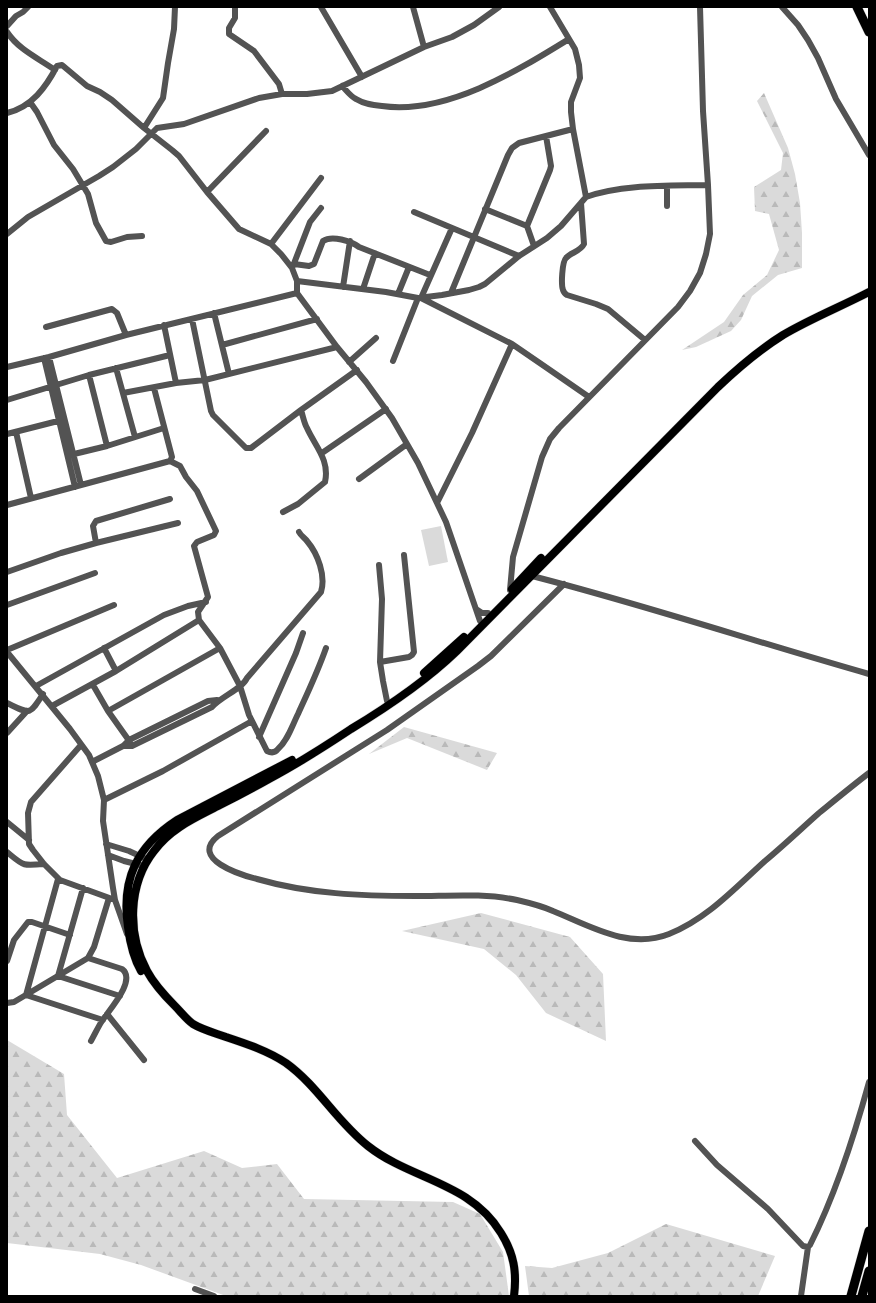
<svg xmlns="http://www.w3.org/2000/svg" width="876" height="1303" viewBox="0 0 876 1303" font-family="'DejaVu Sans',sans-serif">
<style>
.green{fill:#dadada}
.forest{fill:url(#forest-firs)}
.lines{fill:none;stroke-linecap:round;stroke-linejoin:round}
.major-casing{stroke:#dbdbdb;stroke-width:9}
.highway-casing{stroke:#dbdbdb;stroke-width:10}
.minor{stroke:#535353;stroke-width:6}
.major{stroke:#000;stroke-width:8}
.highway{stroke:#000;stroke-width:9}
</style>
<defs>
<pattern id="forest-firs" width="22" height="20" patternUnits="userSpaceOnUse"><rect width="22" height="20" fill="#dadada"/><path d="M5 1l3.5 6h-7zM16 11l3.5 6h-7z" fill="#b9b9b9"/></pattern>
</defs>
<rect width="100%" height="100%" fill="#fff"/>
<path class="green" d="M441 526 448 562 429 566 421 530Z"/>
<path class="forest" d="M764 93 788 148 795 174 800 203 802 233V268L778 275 752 296 741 320 731 331 696 347 682 350 724 322 743 295 767 275 779 250 769 214 755 211 754 187 781 170 783 153 757 101Z
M404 727 497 753 487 770 407 738 369 754Z
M481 913 570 937 603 974 606 1041 546 1013 516 975 484 949 402 931Z
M7 1040 64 1074 67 1115 117 1178 204 1151 242 1168 277 1164 304 1199 453 1202 480 1214 503 1252 509 1296H226L141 1265 100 1254 7 1243Z
M666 1224 775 1256 758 1296H529L525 1266 552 1268 608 1253Z"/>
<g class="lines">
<defs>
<path id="major" d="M512 589 541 558
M424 673 464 637
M141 971C133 957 130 943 128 927 121 879 137 846 177 820L292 760
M514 1296C517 1272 514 1254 501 1233 470 1182 411 1180 368 1146 337 1122 318 1086 286 1063 268 1051 247 1044 226 1037 215 1033 203 1030 193 1024 186 1019 181 1012 175 1006 164 995 154 984 147 971 127 934 128 884 154 851 171 828 195 818 220 805 236 797 253 788 269 779 297 764 324 747 351 729 389 706 425 682 457 651L718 387C738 368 759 350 783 335 810 319 840 307 869 292"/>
<path id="highway" d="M857 7 869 32
M851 1296 869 1231
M862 1296 869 1271"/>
</defs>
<use href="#major" class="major-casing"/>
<use href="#highway" class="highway-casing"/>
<path class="minor" d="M235 7V18L229 28V34L254 51 279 84 282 94
M321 7 362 77
M782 7 798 25 808 40 818 58 836 99 869 155
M7 26 16 16 23 12 28 7
M7 32C19 50 38 58 55 70
M424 47 452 37 474 25 499 7
M342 86C347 91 350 96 356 99 364 104 373 105 382 106 446 115 517 71 569 39
M30 102 37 112 54 145 73 169 88 194 96 223 106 241 111 242 127 237 142 236
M7 113C32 107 46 87 57 66L62 65 87 86 100 92 112 100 144 128 172 150 179 156 207 192 239 229 271 244 281 254 292 268 297 281V293L337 347 366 382 392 418 418 463 446 522 480 621
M144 128 163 98 168 63 174 29 175 7
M207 192 266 131
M586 197C623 184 669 186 708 185
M581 203 584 244C580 252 571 252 566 258 562 262 561 285 563 290 564 293 565 294 567 295L596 304 608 309 645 340
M667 206V186
M485 209 527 226
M414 212 519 256
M452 228 421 298 512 344 547 368 589 397
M7 234 28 217 99 176 113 167 136 149 157 128 184 124 259 98 282 94H307L332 91 424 47 413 7
M271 244 321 178
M534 246 527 226 550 170 551 166 546 136
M294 264 309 266 314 264 323 241C332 235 351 241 359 247L430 275
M293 266 310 222 321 208
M297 281 386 292 418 298 442 295 469 290 479 287 485 284 519 256 547 238 561 226 586 197 573 129 571 112V102L580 78 579 65 575 49 550 7
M343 287 350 241
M363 289 375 253
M451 293 508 155 512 148 519 143 573 129
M398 294 409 267
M214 313 229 374
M192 319 211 411 213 415 246 448H251L301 410 357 370
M164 325 176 383
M46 327 112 309 117 313 126 335
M222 345 317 319
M49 357 81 485
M44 358 75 487
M393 361 418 298
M349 362 376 338
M7 367 49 357 126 335 297 293
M116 368 135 437
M89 375 107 446
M123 393 176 383 205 380 337 347
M7 400 89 375 170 355
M16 432 31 498
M7 434 62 420
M322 453 386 409
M70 455 107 446 164 428
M170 461 180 466 186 477 197 491 216 531 214 535 197 542 194 546 208 597 198 612 199 620 220 648 240 686 249 715 267 751C271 753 275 753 278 749 288 740 292 726 298 714 308 692 318 671 326 648
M359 479 407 444
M437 503 472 433 512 344
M7 505 170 461 172 457 154 388
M283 512 298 504 325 482C330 460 315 446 307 428 304 423 303 416 301 410
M96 543 93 526 96 521 170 499
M379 565 382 599 380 662 383 681 387 701
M7 572 61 553 96 543 178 523
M532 576C645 605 756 642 869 674
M564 584 491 656 478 666 387 730 218 836C189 859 241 875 257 879 309 894 362 896 415 896 449 896 484 893 517 900 530 903 542 906 553 911 590 926 629 950 669 934 707 919 735 888 765 861 783 846 801 829 819 813 835 800 852 786 869 773
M510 590 513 557 542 457 550 439 559 428 678 307 690 291 700 273 706 254 710 234 708 185 703 111 700 7
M7 605 95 573
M476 609 482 613H488
M104 648 116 671
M7 650 114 605
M7 652 70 729 89 755 98 776 104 800 103 821 113 888 115 900 127 934
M380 662 409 657 412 655 414 652 404 555
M93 685 108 711 130 742
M36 686 164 615 188 606 206 602
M7 703C30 714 29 716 43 694
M52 706 116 671 199 620
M108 711 220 648
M7 733 27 711
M259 737 296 653 303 633
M81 745 31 802 28 813 29 844 33 850 44 864 60 880 115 900
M123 746H132L212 707C222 696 242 689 247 678L321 592C326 576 318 554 307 541 305 538 301 536 299 532
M92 762 123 746 129 740 208 701 217 700
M104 800 163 771 252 721
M7 822 29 840
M106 844 129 851 144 858
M7 852C24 866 22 866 44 864
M108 855 124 861 144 866
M58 879 26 995 103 1020
M83 888 58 976 120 996
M88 958 122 969C137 980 109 1010 102 1021 98 1027 95 1034 91 1041
M7 961 14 940 28 922H32L70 935
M7 1003 14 1002 88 958 94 947 109 898
M107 1014 144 1060
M695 1141 717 1165 768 1209 803 1246 808 1247 810 1245C836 1193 854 1137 869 1082
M195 1289 214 1296
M801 1296 808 1247"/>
<use href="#major" class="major"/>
<use href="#highway" class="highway"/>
</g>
<rect width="876" height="1303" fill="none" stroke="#000000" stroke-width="16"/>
</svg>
